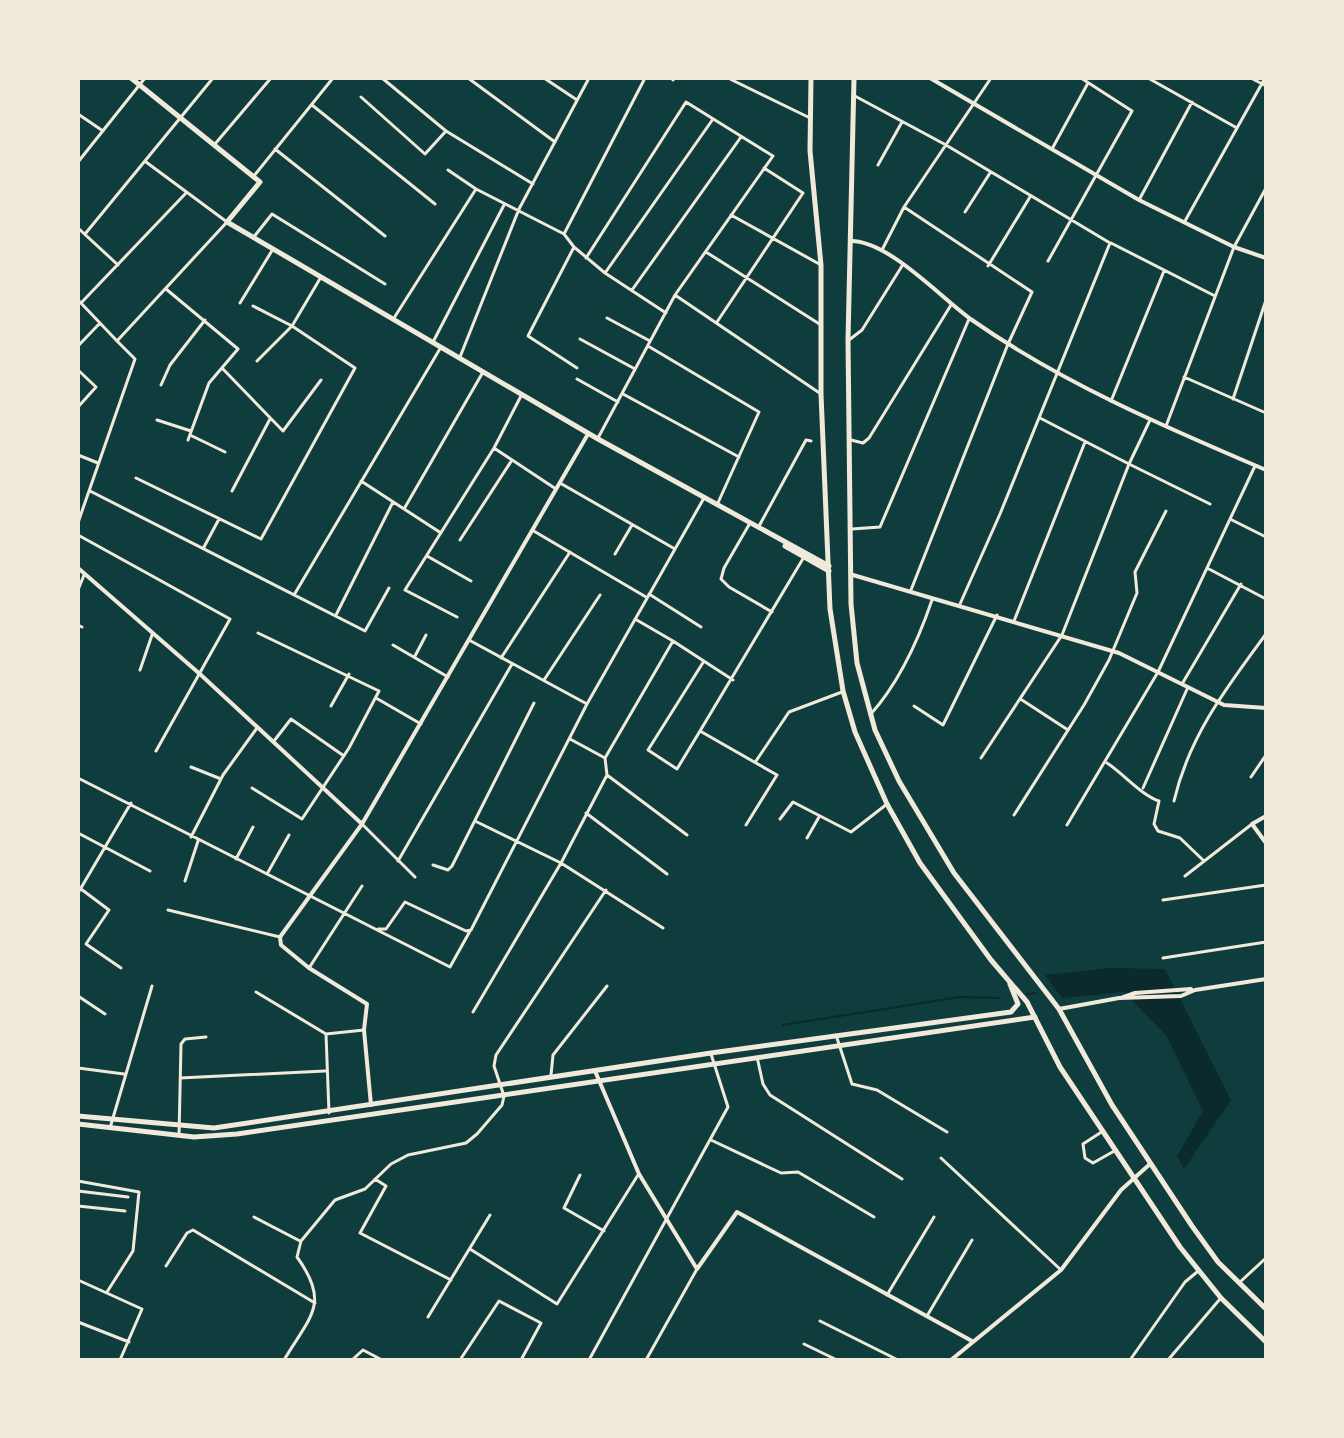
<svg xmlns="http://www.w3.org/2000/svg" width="1344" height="1438" viewBox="0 0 1344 1438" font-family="'Source Sans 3',sans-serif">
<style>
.water{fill:#0a2a2b}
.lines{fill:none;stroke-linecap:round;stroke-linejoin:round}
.stream{stroke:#0a2a2b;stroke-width:2}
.minor{stroke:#f1e9da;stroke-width:3}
.tertiary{stroke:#f1e9da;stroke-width:4}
.secondary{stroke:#f1e9da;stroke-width:5}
.primary{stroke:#f1e9da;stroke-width:5}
</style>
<rect width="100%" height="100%" fill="#0f3d3e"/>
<path class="water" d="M1110 968 1165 969 1231 1100 1184 1169 1177 1156 1203 1111 1166 1035 1124 992 1062 998 1045 975Z"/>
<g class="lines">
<path class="stream" d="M1027 994 1036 993
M783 1025 960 997 999 998"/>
<path class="minor" d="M382 78 446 131
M468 78 555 142
M544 78 577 100
M728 78 808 117
M1148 78 1237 128
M1251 78 1266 86
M673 80 674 78
M853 95 946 145 1110 243 1000 514 960 604
M361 97 425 154 446 131 533 184
M312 105 435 204
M78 114 103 131
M215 144 271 78
M275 149 385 236
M1052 149 1088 83
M78 162 145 78
M878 165 902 122
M448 170 476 189 564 234 574 247 605 273 666 313
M253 177 333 78
M1139 200 1192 102
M904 207 1032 292 1008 344 911 590
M965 212 990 173
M731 215 821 265
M1185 221 1265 78
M78 228 118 265
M85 234 213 78
M564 234 645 78
M253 238 272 214 385 284
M1111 243 1215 296
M574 247 528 336 577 368
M882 250 904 207 991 78
M706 252 821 325
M586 258 686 102 773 156 675 295 598 438
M1048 261 1132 111 1081 78
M988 266 1030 197
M605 273 713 119
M166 289 238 349 209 383 188 440
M632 290 741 137
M675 295 821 394
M78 300 100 323
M81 303 186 193
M240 303 273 249
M253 306 292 326 257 361
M394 318 476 189
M607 318 650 341
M717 322 803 193 764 168
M580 339 635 369
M849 340 862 330 902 266
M433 342 504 205
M78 346 100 323 117 341 227 222 146 162
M648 346 759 412 717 505
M460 357 519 209 589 78
M222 368 283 431 321 380
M78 370 96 387 78 407
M1184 377 1266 413
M577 379 618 402
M161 385 170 365 205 320
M623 394 739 457
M1233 399 1266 300
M1111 401 1164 271
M157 420 191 431
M1150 420 1129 464 1210 504
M1166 426 1234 247 1266 188
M190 435 225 452
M851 440 863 443 869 438 951 305
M494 448 556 489
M78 455 98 463
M136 478 261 539 355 368 292 326 321 277
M361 481 441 533
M560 483 675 549
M90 491 365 631 389 588
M232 491 270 419
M404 509 483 372
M78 512 81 514 78 523
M81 514 135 359 117 341
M1230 519 1266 537
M750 523 724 568 721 579 729 587 772 612
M758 528 806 440 811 441
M852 529 880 527 969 319
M532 530 646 597
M78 535 230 619 156 751
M460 540 512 460
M204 547 219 519
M615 554 632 525
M427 556 471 581
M1207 568 1266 599
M78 590 84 575
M649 594 701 627
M294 595 441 347
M336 615 393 502
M457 617 405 590 494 448 522 394
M1014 621 1085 442
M78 625 82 627
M469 640 587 704
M673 641 733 680
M393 645 448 677
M415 656 426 635
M501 658 570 552
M140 670 152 635
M544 680 600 595
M1182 684 1241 584
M376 698 421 724
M1022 700 1068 730
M331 706 349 674
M914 706 943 725 997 615
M870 715C899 683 918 641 932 600
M700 731 677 769 648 750 704 661
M570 739 605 758
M274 741 291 719 344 756
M981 758 1062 635 1129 464 1040 418
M756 761 789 712 842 692
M1107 763C1124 774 1141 795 1159 801L1154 824 1158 831 1180 838 1204 861
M191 767 221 779
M607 775 687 835
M1251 777 1266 755
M78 778 450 967 470 931
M252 788 302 819 349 748 379 691 258 633
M1143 788 1188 687
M1174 801C1189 736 1227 687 1266 634
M586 813 667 874
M1014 815 1084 705 1109 660 1137 593 1135 572 1166 511
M780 819 793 802 851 832 887 804
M475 821 561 863 663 928
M362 824 415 877
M746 825 777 775 700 731 804 557
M1067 825 1158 672 1255 466
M78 833 150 871
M191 837 223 775 257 728
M807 838 819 817
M236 859 253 827
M398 861 512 664
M433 865 448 870 452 866 534 703
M267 874 289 835
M1185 876 1252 824
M185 881 198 841
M81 889 109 910 86 944 121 968
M78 893 131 803
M1163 900 1266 885
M168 910 280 937
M378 929H386L405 902 466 931 471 930 587 704 704 498
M1163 958 1266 942
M309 968 362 886
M256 992 326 1034 329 1113
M78 996 105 1014
M473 1012 561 863 607 775 605 758 673 641 635 619
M326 1034 364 1030
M836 1035 852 1084 877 1090 947 1132
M757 1057 763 1084 770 1095 902 1179
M78 1068 124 1074
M551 1075 553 1055 607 986
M180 1078 325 1071
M110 1128 152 986
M1103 1131 1083 1144 1085 1158 1093 1163 1116 1150
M179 1136 181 1044 185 1039 206 1037
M711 1140 781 1173 798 1172 874 1217
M941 1158 1061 1270
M580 1175 564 1208 604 1231
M375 1179 386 1186 360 1233 451 1280
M78 1181 139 1192 133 1251 107 1292
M78 1191 128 1197
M78 1206 125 1211
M254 1217 300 1241
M470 1249 557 1304 638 1175
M166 1266 187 1233 193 1230 315 1303
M78 1280 142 1309 120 1360
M1240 1282 1266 1258
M887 1295 934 1217
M927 1316 972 1240
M428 1317 490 1215
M820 1321 898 1360
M78 1322 129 1342
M804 1344 837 1360
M284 1360C310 1316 331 1304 297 1257L301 1241 335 1200 365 1189 391 1164 408 1155 466 1143 477 1134 502 1105 504 1096 494 1066 496 1055 606 890
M352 1360 363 1350 382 1360
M460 1360 499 1301 541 1323 521 1360
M589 1360 728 1107 711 1054
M646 1360 697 1269
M1130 1360 1185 1282 1197 1272
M1168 1360 1220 1299"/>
<path class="tertiary" d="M930 78 1139 200 1234 247 1266 258
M851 241C889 241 941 298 972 320 1062 383 1165 427 1266 470
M78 568 201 675 362 824 280 937 281 945 309 968 367 1004 364 1030 371 1105
M853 575 1119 653 1224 705 1266 708
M1266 816 1252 824 1266 843
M362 824 588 434
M1121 998 1135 993 1191 989
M1059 1009 1119 998 1181 996 1195 990 1266 979
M595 1071 639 1174 697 1269 737 1212 972 1341
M951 1360 1061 1270 1121 1190 1150 1164"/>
<path class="secondary" d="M131 78 260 182 227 222 598 439 829 566
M785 546 829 571
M78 1116 214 1128 711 1053 1011 1012 1018 1004 1010 984
M78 1124 194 1137 237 1134 1035 1017"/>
<path class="primary" d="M811 78 810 151 821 265V394L830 609 843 691 855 732 887 804 920 863 991 960 1027 1002 1060 1067 1180 1247 1221 1298 1266 1342
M854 78 848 340 851 604 857 663 875 730 899 781 954 873 1059 1009 1112 1105 1192 1226 1218 1262 1266 1309"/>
</g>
<rect width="1344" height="1438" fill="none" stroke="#f1e9da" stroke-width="160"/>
</svg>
